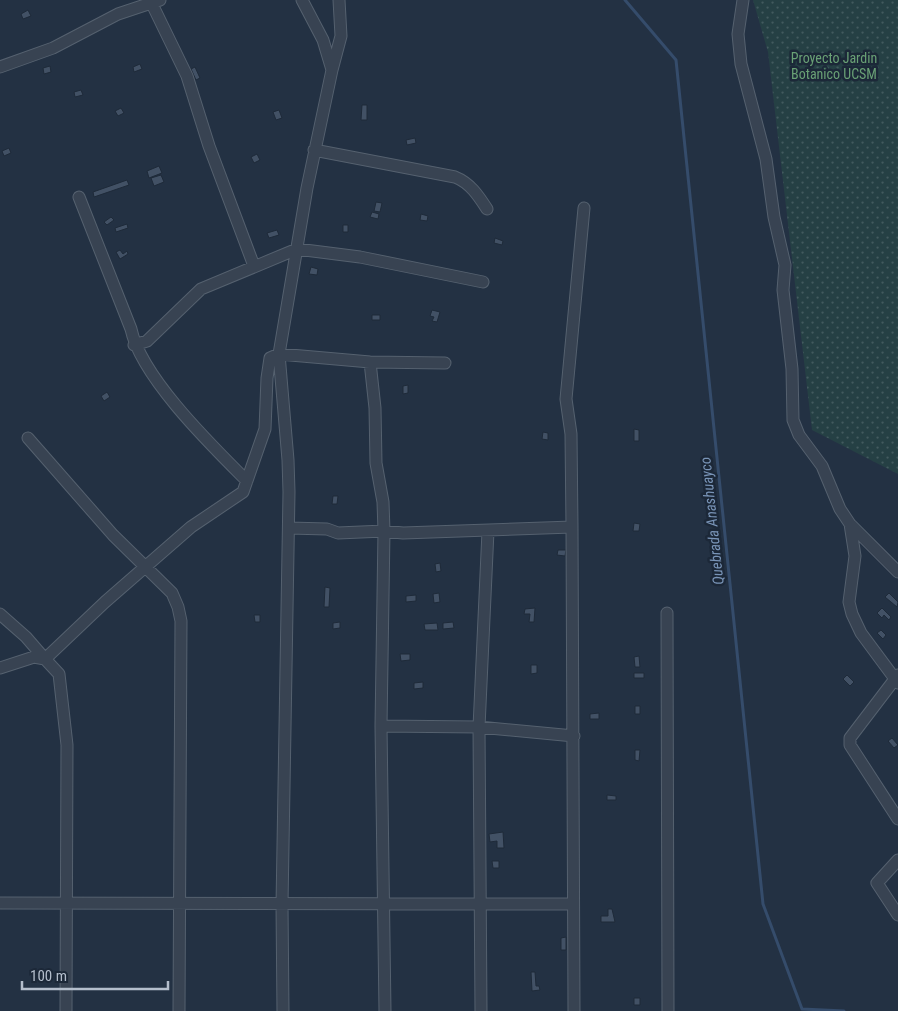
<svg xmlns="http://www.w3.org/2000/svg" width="898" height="1011" viewBox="0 0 898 1011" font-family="'Roboto Condensed',sans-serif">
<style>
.garden{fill:url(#garden-dots)}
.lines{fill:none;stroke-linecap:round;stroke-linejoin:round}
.stream{stroke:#354c6b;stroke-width:3}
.building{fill:#425165;stroke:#1e2a39}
.minor-casing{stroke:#55616f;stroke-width:13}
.minor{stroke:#384352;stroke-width:11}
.labels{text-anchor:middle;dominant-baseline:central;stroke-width:5;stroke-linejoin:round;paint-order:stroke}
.park-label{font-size:14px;fill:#69a075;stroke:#1c2838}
.water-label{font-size:15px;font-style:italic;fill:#7994b7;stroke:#1c2838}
</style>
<defs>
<pattern id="garden-dots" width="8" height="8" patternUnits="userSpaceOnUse" patternTransform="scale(1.25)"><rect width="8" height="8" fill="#254044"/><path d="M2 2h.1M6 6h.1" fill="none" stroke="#425a5e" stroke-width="1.8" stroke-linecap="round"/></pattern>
</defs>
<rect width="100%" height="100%" fill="#233143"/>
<path class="garden" d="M753 0H898V474L812 430 768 52Z"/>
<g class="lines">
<path class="stream" d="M625 0 676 60 763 904 802 1009 844 1011"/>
</g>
<path class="building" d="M28 10 31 16 23 19 21 14Z
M140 64 142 69 134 72 133 67Z
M50 66 51 72 44 74 43 68Z
M195 67 200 78 196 80 191 69Z
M81 90 83 95 75 97 74 92Z
M362 105H367V120H361Z
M121 108 124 113 118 116 115 111Z
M279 110 282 118 276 120 273 112Z
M415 138 416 143 407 145 406 140Z
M9 148 11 153 4 156 2 151Z
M257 154 260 160 254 163 251 157Z
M159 166 162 173 149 178 147 171Z
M161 175 164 182 154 186 151 178Z
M127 180 129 185 94 197 93 192Z
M376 202 382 203 380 212 374 211Z
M372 212 379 214 378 219 370 217Z
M421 214 428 216 427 221 420 220Z
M111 217 114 220 107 225 104 222Z
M127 224 128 228 116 232 115 228Z
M343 225H348V232H343Z
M277 230 279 235 269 238 267 233Z
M495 238 503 241 502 245 494 243Z
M120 250 123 254 127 251 128 254 120 259 116 252Z
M311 267 318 269 317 275 309 274Z
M432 310 440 312 437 322 432 321 434 317 430 316Z
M372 315H380V320H372Z
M408 385V393L403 394V386Z
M107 392 110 397 104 401 101 396Z
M634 429 639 430V441H634Z
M543 432 548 433V440L542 439Z
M333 496H338L337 504H332Z
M634 523 640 524 639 531H633Z
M558 550H566L565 556 557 555Z
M440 563 441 571 436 572 435 564Z
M325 587 330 588 329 607H324Z
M439 593 440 602 434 603 433 594Z
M889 593 898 602 897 607 885 597Z
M416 595V601L406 602V596Z
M535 608 534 622H529L530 614H524L525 609Z
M882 608 891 617 889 620 884 615 882 618 877 613Z
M254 615H260V622H255Z
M340 622V628L333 629V623Z
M453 622 454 628 443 629V623Z
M437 623 438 630H425L424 624Z
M881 630 886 635 883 639 877 633Z
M400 654H410V660L401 661Z
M639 656 640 667H635L634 657Z
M531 665H537V673L531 674Z
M634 673H644V678H634Z
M847 675 854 682 850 686 843 679Z
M423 682V688L414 689V683Z
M635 706H640V714H635Z
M599 713V719H590V714Z
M892 738 898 745 894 748 888 741Z
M635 750H640L639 761 635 760Z
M607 795 616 796V800H607Z
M503 832 504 848H497V841L490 842 489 834Z
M492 861H499V868H493Z
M608 909H612L615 922H601V916H608Z
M566 937V950H561V938Z
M531 972H535L536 986H539L540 990 532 991Z
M634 998H640V1005H634Z"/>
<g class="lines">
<defs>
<path id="minor" d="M743 0 738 34 741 64 766 159 774 217 785 265 783 290 792 369 793 420 799 435 822 466 840 509 850 524 855 556 849 602 852 614 861 633 898 683
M152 4 187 76 209 146 254 266
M0 67 53 48 118 14 160 0
M332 70 341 36 339 0
M314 150 455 177C470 183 478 195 487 209
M79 197 131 329C141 377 212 446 247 481
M134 345 147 341 201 289 297 249 360 257 483 282
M370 362 375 408 376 463 383 502 384 531 381 726 385 1011
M28 438 113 535 172 593 178 607 181 621 179 1011
M851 525 898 572
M289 528 327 529 338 533 384 531 403 533 572 527
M667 613 668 1011
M0 614 26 637 45 659
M0 668 34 657 45 659
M898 675 850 738V745L898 819
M381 726 479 727 574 736
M898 860 877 883 898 915
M0 903 573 904
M66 1011 67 745 59 674 45 659 105 602 191 527 243 492 265 429 267 378 270 358 279 354 370 362 445 363
M283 1011 282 905 289 492 288 460 279 354 307 188 332 70 323 40 302 0
M481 1011 479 727 488 531
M574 1011 572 527 571 434 566 399 584 208"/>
</defs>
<use href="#minor" class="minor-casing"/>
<use href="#minor" class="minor"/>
</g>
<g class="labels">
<g class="park-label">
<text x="834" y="58">Proyecto Jardin<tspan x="834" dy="16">Botanico UCSM</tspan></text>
</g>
<g class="water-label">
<text transform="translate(712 521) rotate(-96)">Quebrada Anashuayco</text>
</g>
</g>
<path d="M22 981v8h146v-8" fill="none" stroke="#b4becc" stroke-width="2.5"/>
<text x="30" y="981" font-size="15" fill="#b4becc" stroke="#1c2838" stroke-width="4" paint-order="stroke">100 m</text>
</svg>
